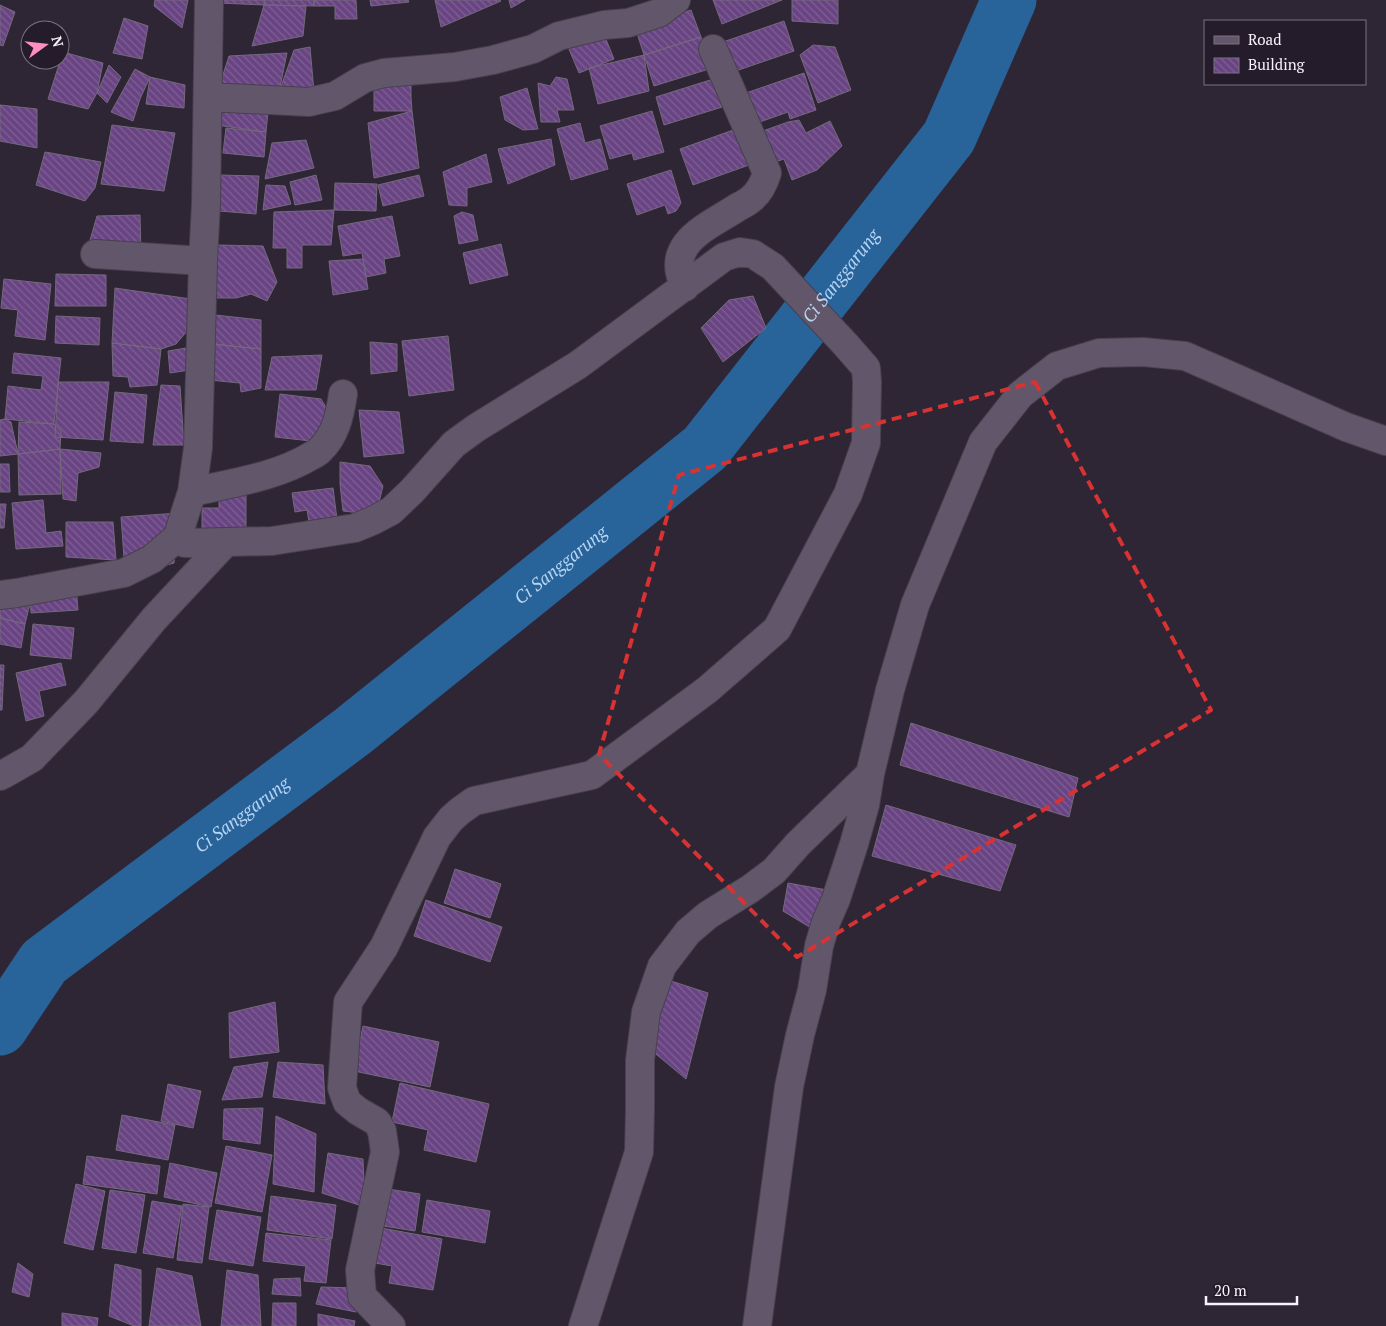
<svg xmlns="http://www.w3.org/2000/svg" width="1386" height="1326" viewBox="0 0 1386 1326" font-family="'PT Serif',serif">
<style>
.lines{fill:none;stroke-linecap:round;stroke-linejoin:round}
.river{stroke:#286399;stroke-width:55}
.building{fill:url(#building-back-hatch);stroke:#74697c}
.minor-casing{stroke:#48404e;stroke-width:30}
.minor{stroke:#62576a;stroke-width:28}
.marked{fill:none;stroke:#d83233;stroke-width:4;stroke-dasharray:10 6;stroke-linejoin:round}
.labels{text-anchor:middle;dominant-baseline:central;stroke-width:5;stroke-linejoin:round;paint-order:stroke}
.water-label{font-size:18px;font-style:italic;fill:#b7d5f5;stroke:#251c2b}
</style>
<defs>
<pattern id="building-back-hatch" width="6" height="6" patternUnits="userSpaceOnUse" patternTransform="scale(1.25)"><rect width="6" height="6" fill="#694483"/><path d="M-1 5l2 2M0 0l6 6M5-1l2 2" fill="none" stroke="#7f5f95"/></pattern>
</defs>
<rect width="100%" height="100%" fill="#2e2535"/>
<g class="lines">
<path class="river" id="s1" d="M0 1028 44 962 353 731 705 448 949 137 1009 0"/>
</g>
<path class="building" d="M155 0H188L182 28 154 6Z
M219 0H265L264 5 219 3Z
M265 0H314V6L264 5Z
M314 0H356L357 19H335V6H314Z
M370 0H408L409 2 371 6Z
M435 0H500L501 1 441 27Z
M509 0H525L511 8Z
M713 0H782L722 24Z
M792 0H838V24L792 21Z
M0 5 15 12 3 46 0 45Z
M264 5 306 6 303 36 252 46Z
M691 10 701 37 644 55 635 27Z
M124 18 148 26 142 59 113 53Z
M784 21 794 51 730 73 720 43Z
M601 27 614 59 579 73 566 42Z
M701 37 709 69 654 86 644 55Z
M813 45 835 47 851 90 818 103 800 55Z
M310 47 314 92H279L294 50Z
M63 52 103 63 97 93 88 109 48 99Z
M287 53 279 92 219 87 229 56Z
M644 55 649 91 598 104 589 68Z
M109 65 121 77 107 103 97 93Z
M135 69 150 77 140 99 133 121 111 112Z
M804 73 816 110 790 119 788 112 757 123 746 93Z
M723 76 732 104 664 125 656 97Z
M150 77 185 85 184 108 146 104Z
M556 77 567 79 574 110H557L560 122H541L538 83 550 86Z
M411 82V97L412 111H374V90Z
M527 88 538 129 523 130 505 120 500 97Z
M0 105 37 109V148L0 141Z
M219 105 268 112 266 132 216 125Z
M412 111 419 168 374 178 368 123Z
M652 111 664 152 634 160 632 153 610 159 600 126Z
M799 120 806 133 830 121 842 146 817 170 792 180 784 159 772 163 760 132 788 122Z
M580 123 585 143 600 139 608 169 571 180 557 129Z
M112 125 175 133 164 191 101 184Z
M226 128 266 132 264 157 223 153Z
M736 129 749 165 693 185 680 149Z
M551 139 555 165 508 184 498 149Z
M306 140 314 168 265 179 272 143Z
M45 152 101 162 95 188 85 201 36 185Z
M486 154 492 182 467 188V206L449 205 443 172Z
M671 170 681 203 676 211 668 214 665 205 637 215 627 184Z
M218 175 259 176 256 214 219 211Z
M316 175 322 200 295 205 290 182Z
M419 175 424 196 383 206 378 185Z
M335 183 377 184 376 211 334 210Z
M266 185 285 186 291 204 263 210Z
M334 210 331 245H302V268H287V248H273L274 212Z
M462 212 473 215 478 240 459 244 454 216Z
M140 215 141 254 84 261 97 216Z
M392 216 400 256 384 259 386 273 366 277 362 253 343 256 338 226Z
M501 244 508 275 470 284 463 253Z
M217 245 263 246 277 282 267 301 251 294 236 298H209Z
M363 259 368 289 333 295 329 261Z
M56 274 106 275V306H55Z
M4 279 51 284 45 340 15 336 18 310 1 308Z
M115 288 191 299 188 330 176 344 161 349 112 343Z
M753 296 766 328 723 362 701 328 729 300Z
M215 315 261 320V349L212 344Z
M56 316 100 318 99 345 55 343Z
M448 336 454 390 409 396 402 341Z
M370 342 397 344V371L371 374Z
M112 343 161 349 157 385 130 387 128 377 113 376Z
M212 344 261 349V388L241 392 240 383 209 380Z
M186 348 190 370 170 373 168 351Z
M14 353 61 358 54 424 5 419 8 386 41 390 43 376 12 373Z
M322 355 316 390H265L272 357Z
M58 382H109L103 440 55 437Z
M161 385 180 386 184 445H153Z
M115 392 147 395 143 443 110 441Z
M280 394 321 399 329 412 327 436 311 441 275 437Z
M359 410 399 412 404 453 364 457Z
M5 419 11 422 18 454 0 456V420Z
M19 422 54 424 61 431 60 449 18 454Z
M60 449 101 453 99 467 78 473 76 501 63 499Z
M60 449 61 494 19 495 18 454Z
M340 462 370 466 383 486 376 515 343 511 340 484Z
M0 464H9L10 492H0Z
M219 488H246V532H202V508H219Z
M333 488 337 519 309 522 307 510 295 512 292 493Z
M43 500 46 533 61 531 63 546 16 549 12 503Z
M0 504H6L4 528H0Z
M179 513 174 563 150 570 124 558 121 517Z
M66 522H113L116 560 66 557Z
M54 573 76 586 78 610 31 613 29 576Z
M0 592 31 599 25 624 0 618Z
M0 618 25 624 21 648 0 644Z
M33 624 74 628 71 659 30 655Z
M61 663 66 685 39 691 44 716 26 721 16 673Z
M0 665H4L2 710H0Z
M911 723 1078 778 1069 817 900 765Z
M886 805 1016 845 1000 891 872 856Z
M455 869 501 884 490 918 444 903Z
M788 883 827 890 811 928 783 911Z
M426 900 502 927 490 962 414 936Z
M665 979 708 993 686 1079 651 1050Z
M275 1002 279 1052 230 1058 229 1013Z
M363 1026 439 1042 430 1087 354 1071Z
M268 1062 262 1097 222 1100 234 1067Z
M278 1062 323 1065 325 1104 273 1097Z
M400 1083 489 1104 476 1162 424 1150 428 1130 392 1122Z
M168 1084 201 1091 193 1128 161 1121Z
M263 1108 260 1144 223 1139 224 1109Z
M122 1115 175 1125 168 1160 116 1150Z
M276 1116 316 1134 314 1192 273 1184Z
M226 1146 272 1155 262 1212 215 1203Z
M328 1153 363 1159 365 1207 322 1193Z
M87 1156 160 1166 157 1194 83 1184Z
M170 1163 217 1173 211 1207 164 1197Z
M76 1184 105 1191 93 1250 64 1243Z
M388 1189 420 1194 415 1231 383 1226Z
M110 1190 145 1195 136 1253 102 1248Z
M271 1196 336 1205 332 1239 267 1230Z
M427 1200 490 1211 485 1243 422 1232Z
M152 1201 182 1206 173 1258 143 1253Z
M183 1204 209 1207 202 1263 177 1260Z
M217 1210 261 1217 253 1266 209 1259Z
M381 1228 442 1239 433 1290 389 1283 392 1266 375 1263Z
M266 1233 331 1240 326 1283 304 1281 306 1266 263 1261Z
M18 1263 33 1274 29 1297 12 1292Z
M115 1264 141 1270V1326H134L109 1316Z
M157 1268 192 1276 201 1326H149Z
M227 1270 258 1275 261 1326H221Z
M300 1278 301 1296 272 1294 274 1279Z
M321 1287 355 1288 356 1312 316 1304Z
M273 1303H296V1326H272Z
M62 1313 98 1318 97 1326H62Z
M318 1314 355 1321 354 1326H318Z"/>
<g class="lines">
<defs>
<path id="minor" d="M209 0 206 204 203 261 198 448 192 492 180 529V535L185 543 272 541 355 528 372 521 391 511 412 491 454 444 476 428 578 365 724 257 740 252 753 254 773 267 846 345 866 368 867 382 866 443 848 494 777 629 707 690 592 775 474 801 460 811 451 819 437 837 384 947 348 1002 342 1088 347 1102 358 1111 377 1122 382 1131 385 1152 360 1270 362 1296 391 1326
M208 97 309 102 335 96 365 78 384 73 455 67 493 60 533 49 559 36 604 25 628 23 659 13 676 0
M95 254 203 261
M685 287C663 243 708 227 738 207 742 205 748 202 751 199 760 192 764 183 767 173L713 49
M192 492C232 483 276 477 311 456 314 454 318 453 320 450 336 435 340 414 343 394
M0 595 17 593 124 573 152 559 180 535
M0 776 4 774 32 758 86 702 154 619 225 543
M583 1326 639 1152 640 1109V1060L646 1012 662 966 688 932 708 915 750 889 774 871 798 844 870 774 890 690 915 605 983 442 1020 395 1057 366 1099 353 1143 352 1185 356 1224 373 1346 427 1386 441
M757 1326 789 1087 800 1035 812 990 819 946 826 922 836 899 854 844 865 805 870 774"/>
</defs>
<use href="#minor" class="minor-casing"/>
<use href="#minor" class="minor"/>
</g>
<path class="marked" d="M1035 382 1211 710 797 957 599 754 679 475Z"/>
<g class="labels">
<g class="water-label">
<text stroke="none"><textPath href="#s1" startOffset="1136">Ci Sanggarung</textPath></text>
<text stroke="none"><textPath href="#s1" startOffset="731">Ci Sanggarung</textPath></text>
<text stroke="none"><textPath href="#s1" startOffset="326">Ci Sanggarung</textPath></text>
</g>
</g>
<rect x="1204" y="20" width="162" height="65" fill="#251c2b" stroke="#79727f"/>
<rect x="1214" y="36" width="25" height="8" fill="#62576a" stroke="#79727f"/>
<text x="1248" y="45" font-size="15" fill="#f8f2fd">Road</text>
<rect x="1214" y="58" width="25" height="15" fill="url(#building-back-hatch)" stroke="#79727f"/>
<text x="1248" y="70" font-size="15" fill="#f8f2fd">Building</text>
<g transform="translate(45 45) rotate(75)"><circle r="24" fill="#251c2b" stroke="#79727f"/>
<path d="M0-4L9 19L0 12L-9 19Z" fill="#fe8ebe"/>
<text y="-8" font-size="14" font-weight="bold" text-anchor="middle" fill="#f8f2fd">N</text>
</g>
<path d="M1206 1296v8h91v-8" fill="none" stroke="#f8f2fd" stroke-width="2.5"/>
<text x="1214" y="1296" font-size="15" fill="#f8f2fd" stroke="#251c2b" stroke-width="4" paint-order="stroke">20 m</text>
</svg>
